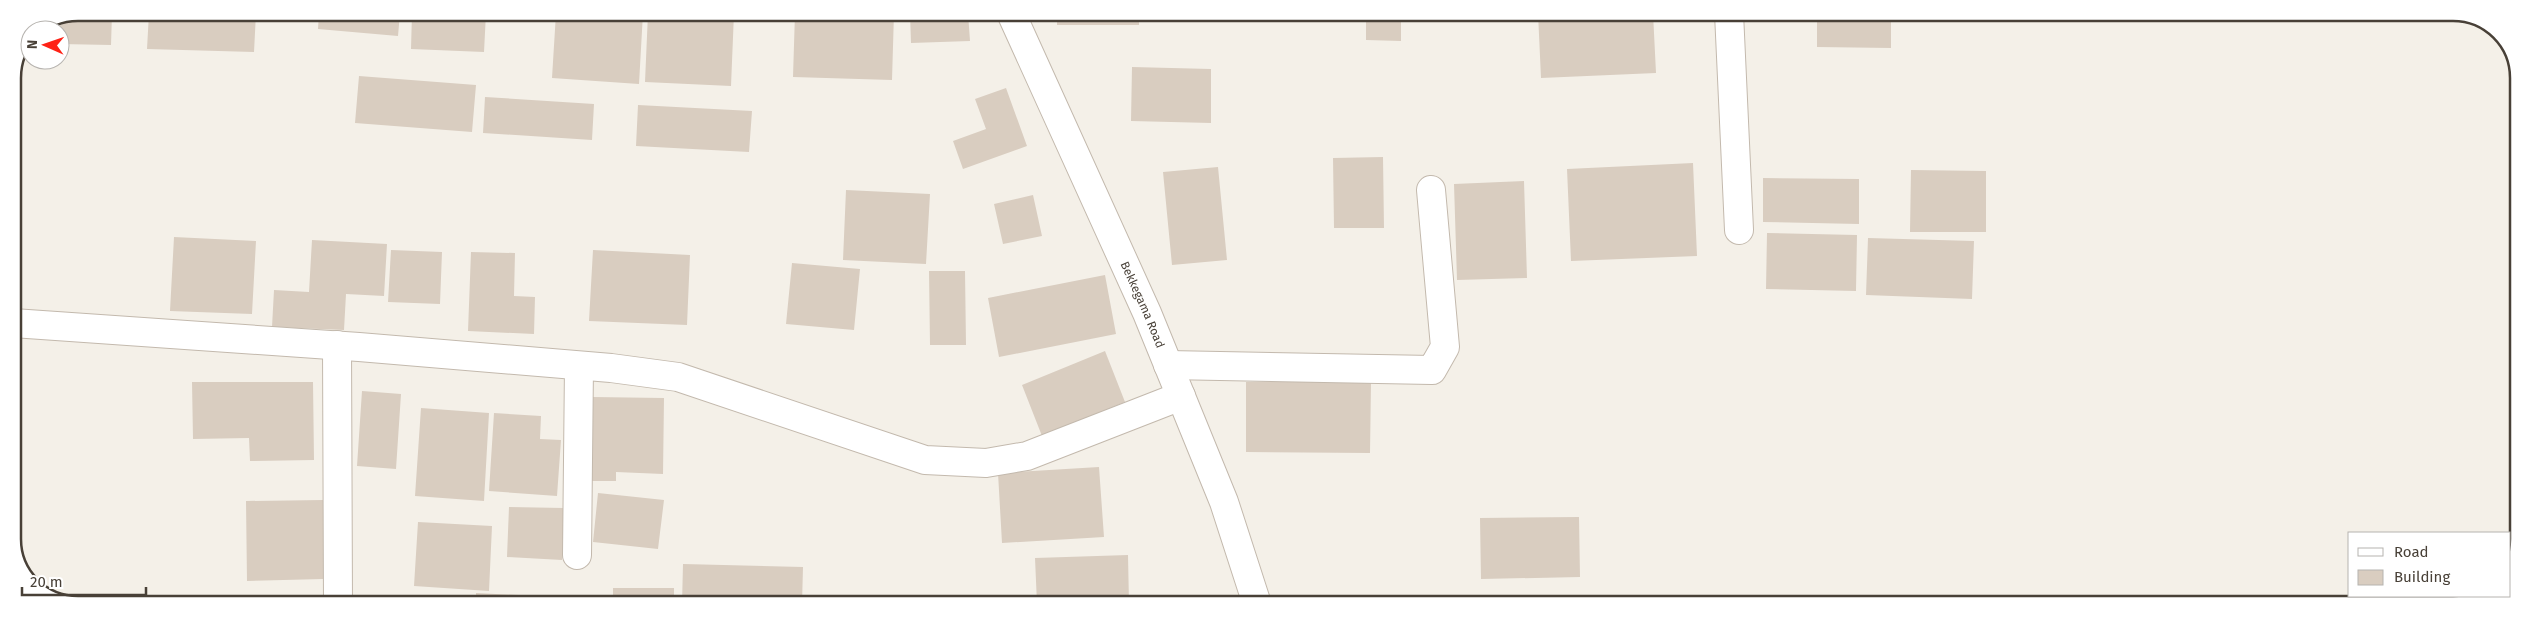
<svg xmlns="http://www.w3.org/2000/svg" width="2531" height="617" viewBox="0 0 2531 617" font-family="'Fira Sans',sans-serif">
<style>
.building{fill:#d9cdc0}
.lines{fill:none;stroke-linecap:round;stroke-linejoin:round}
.minor-casing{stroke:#c3b9ad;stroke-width:30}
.minor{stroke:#fff;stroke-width:28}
.labels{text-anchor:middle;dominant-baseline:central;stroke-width:4.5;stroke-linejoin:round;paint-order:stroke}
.street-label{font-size:12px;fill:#484037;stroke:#fff}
.rim{fill:none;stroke:#484037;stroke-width:2.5}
</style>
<rect width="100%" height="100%" fill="#f4f0e8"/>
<path class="building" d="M79 12 112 13 111 45 60 44V30H36Z
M149 13H256L254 52 147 49Z
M319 13H400L398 36 318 29Z
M412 13H486L484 52 411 49Z
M556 13H643L639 84 552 78Z
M648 13H734L731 86 645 82Z
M795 13H894L892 80 793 77Z
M910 13H968L970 41 911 43Z
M1057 13H1139V25H1057Z
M1148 13H1223V19L1148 18Z
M1366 13H1401V41L1366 40Z
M1538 13H1653L1656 73 1541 78Z
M1817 13 1891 14V48L1817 47Z
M1132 67 1211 69V123L1131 121Z
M359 76 476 85 472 132 355 123Z
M1006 88 1027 146 963 169 953 141 986 129 975 99Z
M485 97 594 104 592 140 483 133Z
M638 105 752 111 749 152 636 146Z
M1383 157 1384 228H1334L1333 158Z
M1693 163 1697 256 1571 261 1567 169Z
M1218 167 1227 260 1172 265 1163 172Z
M1911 170 1986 171V232H1910Z
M1763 178 1859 179V224L1763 222Z
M1524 181 1527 278 1457 280 1454 184Z
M846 190 930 194 926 264 843 260Z
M1033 195 1042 236 1003 244 994 204Z
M1767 233 1857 235 1856 291 1766 289Z
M174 237 256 241 252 314 170 311Z
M1868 238 1974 241 1972 299 1866 295Z
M312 240 387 244 384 296 346 294 344 330 272 327 274 290 309 292Z
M391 250 442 252 440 304 388 302Z
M593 250 690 255 687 325 589 321Z
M471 252 515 253 514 296 535 297 534 334 468 331Z
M792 263 860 269 854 330 786 324Z
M929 271H965L966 345H930Z
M1105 275 1116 334 999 357 988 298Z
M1105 351 1125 402 1042 436 1022 385Z
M192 382H313L314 460 250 461 249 438 193 439Z
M1246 382H1371L1370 453 1246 452Z
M362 391 401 394 396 469 357 466Z
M593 397 664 398 663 474 616 472V481H591Z
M421 408 489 413 484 501 415 496Z
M494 413 541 416 540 439 561 440 557 496 489 491Z
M1099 467 1104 537 1002 543 998 473Z
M598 493 664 500 658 549 593 542Z
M323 500V579L247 581 246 501Z
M509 507 564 508 562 560 507 557Z
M1579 517 1580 577 1481 579 1480 518Z
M418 522 492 526 489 591 414 586Z
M1128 555 1129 604H1037L1035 558Z
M683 564 803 567 802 604H682Z
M613 588H674V604L613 603Z
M476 593 559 597V603H476Z"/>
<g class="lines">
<defs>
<g id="minor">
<path id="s1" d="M1011 13 1147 313 1224 502 1257 604"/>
<path d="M1729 13 1739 230"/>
<path d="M13 323 359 347 611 368 678 377 925 460 986 463 1027 456 1181 396"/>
<path d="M337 345 338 603"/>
<path d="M1168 365 1432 370 1445 347 1431 190"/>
<path d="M577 555 579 366"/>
</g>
</defs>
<use href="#minor" class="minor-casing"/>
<use href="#minor" class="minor"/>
</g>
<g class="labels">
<g class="street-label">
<text stroke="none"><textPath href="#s1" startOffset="320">Bekkegama Road</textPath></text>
</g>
</g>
<path d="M0 0H2531V617H0ZM78 21H2453A57 57 0 0 1 2510 78V539A57 57 0 0 1 2453 596H78A57 57 0 0 1 21 539V78A57 57 0 0 1 78 21Z" fill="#fff" fill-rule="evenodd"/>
<path class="rim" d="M78 21H2453A57 57 0 0 1 2510 78V539A57 57 0 0 1 2453 596H78A57 57 0 0 1 21 539V78A57 57 0 0 1 78 21Z"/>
<rect x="2348" y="532" width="162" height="65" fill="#ffffff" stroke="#b6b3af"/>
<rect x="2358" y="548" width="25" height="8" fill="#ffffff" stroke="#b6b3af"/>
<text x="2394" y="557" font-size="15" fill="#484037">Road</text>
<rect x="2358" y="570" width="25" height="15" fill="#d9cdc0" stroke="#b6b3af"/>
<text x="2394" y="582" font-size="15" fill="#484037">Building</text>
<g transform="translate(45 45) rotate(272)"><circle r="24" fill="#ffffff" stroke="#b6b3af"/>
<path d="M0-4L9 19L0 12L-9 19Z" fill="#fe2216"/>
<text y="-8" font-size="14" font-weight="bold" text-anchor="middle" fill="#484037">N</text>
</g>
<path d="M22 587v8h124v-8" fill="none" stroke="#484037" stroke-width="2.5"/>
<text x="30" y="587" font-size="15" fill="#484037" stroke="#ffffff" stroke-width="4" paint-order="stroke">20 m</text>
</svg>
